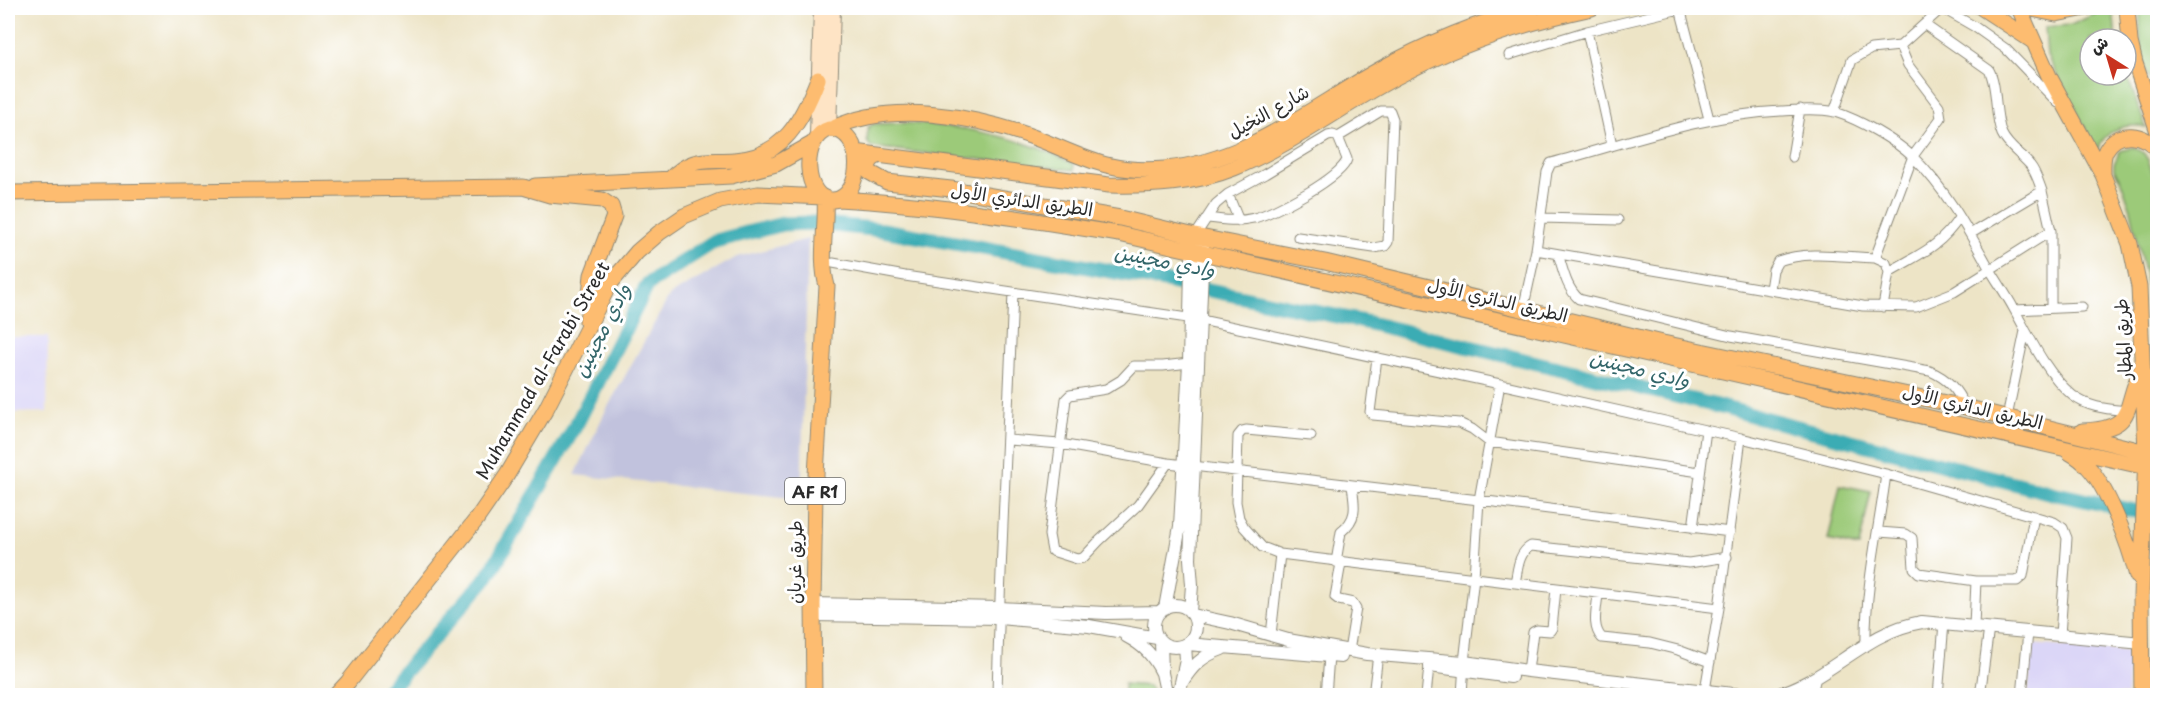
<svg xmlns="http://www.w3.org/2000/svg" width="2165" height="703" viewBox="0 0 2165 703" font-family="'Playpen Sans','Playpen Sans Arabic',sans-serif">
<style>
.built{fill:#dbd6f7}
.industrial{fill:#c1c2dd}
.green{fill:#9cca79;stroke:#647a52;stroke-width:1.5}
.lines{fill:none;stroke-linecap:round;stroke-linejoin:round}
.river{stroke:#3bacb4;stroke-width:15}
.minor-casing{stroke:#8c8878;stroke-width:11}
.tertiary-casing{stroke:#8c8878;stroke-width:14}
.secondary-casing{stroke:#8c8878;stroke-width:16}
.primary-casing{stroke:#8c8878;stroke-width:17}
.trunk-casing{stroke:#8c8878;stroke-width:17}
.minor{stroke:#fff;stroke-width:9}
.tertiary{stroke:#fff;stroke-width:12}
.secondary{stroke:#fee4c5;stroke-width:14}
.primary{stroke:#fdbc6f;stroke-width:15}
.trunk{stroke:#fdbc6f;stroke-width:15}
.labels{text-anchor:middle;dominant-baseline:central;stroke-width:6;stroke-linejoin:round;paint-order:stroke}
.shield{fill:#fff;stroke:#6b6b6b;stroke-width:1.5}
.shield-label{font-size:16px;font-weight:bold;fill:#2b2b2b}
.street-label{font-size:18px;fill:#2b2b2b;stroke:#fff}
.water-label{font-size:20px;font-style:italic;fill:#326569;stroke:#fff}
</style>
<rect width="100%" height="100%" fill="#fff"/>
<filter id="ink" filterUnits="userSpaceOnUse"><feTurbulence type="fractalNoise" baseFrequency=".0167" numOctaves="2"/><feDisplacementMap in="SourceGraphic" scale="12" xChannelSelector="R" yChannelSelector="G"/><feConvolveMatrix kernelMatrix="1 2 1 2 8 2 1 2 1" color-interpolation-filters="sRGB"/></filter>
<filter id="wash" filterUnits="userSpaceOnUse"><feTurbulence type="fractalNoise" baseFrequency=".008" numOctaves="4" result="noise"/><feDisplacementMap in="SourceGraphic" scale="24" xChannelSelector="R" yChannelSelector="G"/><feGaussianBlur stdDeviation="1.35" result="paint"/><feColorMatrix in="noise" values="0 0 0 0 0 0 0 0 0 0 0 0 0 0 0 0 0 1.4 0 .05"/><feComposite in="paint" operator="in"/></filter>
<g filter="url(#wash)">
<rect width="100%" height="100%" fill="#ede4c6"/>
<path class="built" d="M8 337H48L47 412 8 413Z
M2032 644 2130 652 2127 695H2028Z"/>
<path class="industrial" d="M808 239 801 499 575 475 605 412 670 295 737 257Z"/>
<path class="green" d="M2108 8H2113L2116 39H2090V75H2126V73L2146 127C2125 123 2106 129 2097 150L2047 56 2045 27 2071 25Z
M2140 8H2157V92C2138 65 2140 40 2140 8Z
M904 123C964 126 1021 136 1074 164V170L871 147 867 141 868 127 874 124Z
M2133 147C2149 152 2151 168 2155 182L2158 358 2152 466 2151 319 2146 281 2131 210 2120 179 2114 170V164L2120 151Z
M1840 485 1871 491 1859 547 1828 540Z
M1124 684 1149 686 1154 695H1124Z"/>
<g class="lines">
<path class="river" d="M383 696 488 576 576 425 648 284 715 241 783 224 813 223 883 230 1165 281 1365 322 1709 404 2052 493 2158 516"/>
</g>
</g>
<g filter="url(#ink)">
<g class="lines">
<defs>
<path id="minor" d="M1680 8 1709 119
M1942 8 1975 27 2006 49 2058 103
M1925 25 1989 70C1998 86 1994 116 2002 134 2008 147 2021 154 2030 165 2036 172 2039 183 2042 191L1970 234
M1587 31 1612 145
M1509 55 1587 31 1684 8
M1834 112 1852 60 1871 49 1900 46 1942 8
M1792 157 1800 109
M2042 191 2051 231V308
M1228 194 1239 221
M1207 218C1223 220 1238 222 1254 218 1273 214 1343 177 1347 159L1338 137
M1542 218 1618 220
M1195 236 1216 204 1228 194 1265 174 1328 136 1333 135 1338 137 1381 111H1390L1393 119 1388 242 1385 246 1374 248 1298 237
M1536 250 1863 306 1916 307 1954 292 2051 231
M1558 254C1563 269 1566 288 1579 299L1731 336 1930 371C1948 379 1957 389 1965 407
M1875 258 1913 156 1941 118 1939 106 1908 65 1900 46
M833 263 905 276 1201 320 1500 384 1741 438 1886 474 2054 522 2063 528 2067 538 2060 635
M1889 272C1919 254 1939 248 1959 218
M1770 289 1773 270 1778 261C1809 250 1843 257 1875 258L1886 263 1889 272 1883 307
M1523 310 1536 250 1547 172 1551 163C1627 143 1701 115 1781 111 1797 110 1818 108 1835 112 1860 120 1895 140 1913 157 1945 188 1967 228 1988 266 1996 280 2006 294 2014 309 2030 338 2046 373 2072 395 2088 408 2108 409 2128 411
M2015 310 2082 307
M1377 358 1370 412 1373 415 1459 423 1472 429 1489 442 1700 472
M2007 417 2025 331
M1311 436 1246 430 1242 431 1238 436 1236 502 1239 518 1244 527 1262 547 1280 554 1719 608
M1008 440 1060 444 1168 463 1479 500 1730 532
M1168 463 1138 505 1099 541 1083 558 1077 559 1052 551 1049 535 1066 399 1070 395 1106 389 1121 380 1134 366H1163L1189 363
M1693 528 1706 430
M1879 532 1906 534 1912 538 1914 568 1919 573 1976 581H2017L2023 576 2034 516
M1336 562 1341 532C1358 518 1355 506 1352 486
M1341 563 1335 597 1339 600 1353 603 1356 608 1349 651
M1515 583C1518 569 1518 553 1531 546L1689 563 1727 557
M1598 594C1597 608 1591 627 1602 638L1650 643 1678 650 1710 662
M1974 626 1976 581
M1271 635 1280 554
M1866 643C1865 587 1879 529 1886 474
M1528 671 1533 632 1537 630 1550 631 1552 628 1556 589
M997 696C1000 561 1008 426 1013 292
M1326 696 1329 656
M1373 696 1378 654
M1426 696 1429 666
M1462 696 1464 662 1474 577 1479 500 1500 384
M1704 696 1719 608 1741 438
M1938 696 1944 623
M1980 696 1989 628
M2022 696 2028 632"/>
<path id="tertiary" d="M813 604 999 608 1106 613 1160 612
M1154 626a21 21 0 1 1 42 0a21 21 0 1 1-42 0Z
M1165 608 1180 526 1189 363 1191 268 1194 242
M1190 612 1192 585 1190 559 1203 245
M813 615 999 618 1089 626 1157 638
M1193 615 1230 623 1288 640 1367 654 1464 662 1528 671 1751 696
M1126 636C1143 645 1153 655 1162 673
M1161 642 1162 673 1167 696
M1187 644 1341 657
M1430 666 1511 677
M1181 684C1192 666 1202 656 1222 649
M1178 696 1186 660 1185 645
M1771 696C1828 683 1862 632 1922 622L2142 643
M1810 696 1814 679"/>
<path id="secondary" d="M829 129 833 8
M817 135 821 8"/>
<path id="primary" d="M834 128C891 101 973 116 1030 136 1082 155 1105 174 1165 169 1245 162 1309 109 1377 71 1425 44 1479 22 1533 8
M855 152 1109 185C1151 186 1194 184 1234 168 1294 144 1346 102 1404 73 1464 42 1527 22 1592 8"/>
<path id="trunk" d="M1982 8 2034 42
M2019 8 2049 76 2103 175 2130 244 2139 287 2146 452 2141 596 2142 696
M2027 8 2056 14 2086 8
M2127 8 2130 42 2135 63 2158 132
M829 129C866 128 864 198 833 200 803 201 800 137 829 129Z
M856 156 869 172 887 182 951 189 1120 218 1195 236 1325 262 1663 343 1965 407 2146 452
M869 172C867 164 871 158 878 156
M2103 174C2103 166 2102 157 2106 150 2118 128 2144 134 2158 150
M670 179C693 156 704 162 734 160 784 157 802 120 818 79
M535 186 731 176 776 164 812 144
M8 193 523 187 550 195 602 200 611 206 614 216 592 275 587 322
M838 199C932 204 1025 219 1119 234L2146 467
M2082 431C2138 429 2122 408 2142 368
M2069 452C2076 456 2083 461 2088 467 2108 488 2130 547 2137 576
M335 696 348 682 476 520 507 475 546 409 609 285 637 252 659 233 684 216 720 201 758 194 823 197
M814 696 813 604 815 492 827 286C819 258 827 227 825 198"/>
</defs>
<use href="#minor" class="minor-casing"/>
<use href="#tertiary" class="tertiary-casing"/>
<use href="#secondary" class="secondary-casing"/>
<use href="#primary" class="primary-casing"/>
<use href="#trunk" class="trunk-casing"/>
<use href="#minor" class="minor"/>
<use href="#tertiary" class="tertiary"/>
<use href="#secondary" class="secondary"/>
<use href="#primary" class="primary"/>
<use href="#trunk" class="trunk"/>
</g>
</g>
<g class="labels">
<rect class="shield" x="785" y="478" width="60" height="26" rx="4.5"/>
<g class="shield-label">
<text x="815" y="491">AF R1</text>
</g>
<g class="street-label">
<text transform="translate(1268 111) rotate(-29)">شارع النخيل</text>
<text transform="translate(1022 199) rotate(8)">الطريق الدائري الأول</text>
<text transform="translate(1498 299) rotate(13)">الطريق الدائري الأول</text>
<text transform="translate(2122 339) rotate(-93)">طريق المطار</text>
<text transform="translate(542 370) rotate(-60)">Muhammad al-Farabi Street</text>
<text transform="translate(1973 406) rotate(13)">الطريق الدائري الأول</text>
<text transform="translate(794 562) rotate(-89)">طريق غريان</text>
</g>
<g class="water-label">
<text transform="translate(1165 260) rotate(11)">وادي مجينين</text>
<text transform="translate(601 330) rotate(-63)">وادي مجينين</text>
<text transform="translate(1640 368) rotate(14)">وادي مجينين</text>
</g>
</g>
<rect width="2165" height="703" fill="none" stroke="#fff" stroke-width="30"/>
<g transform="translate(2108 57) rotate(323)"><circle r="28" fill="#ffffff" stroke="#aaaaaa" stroke-width="1.5"/>
<path d="M0-4.5L10 22L0 15L-10 22Z" fill="#c8321e"/>
<text y="-9" font-size="16" font-weight="bold" text-anchor="middle" fill="#2b2b2b">ش</text>
</g>
</svg>
